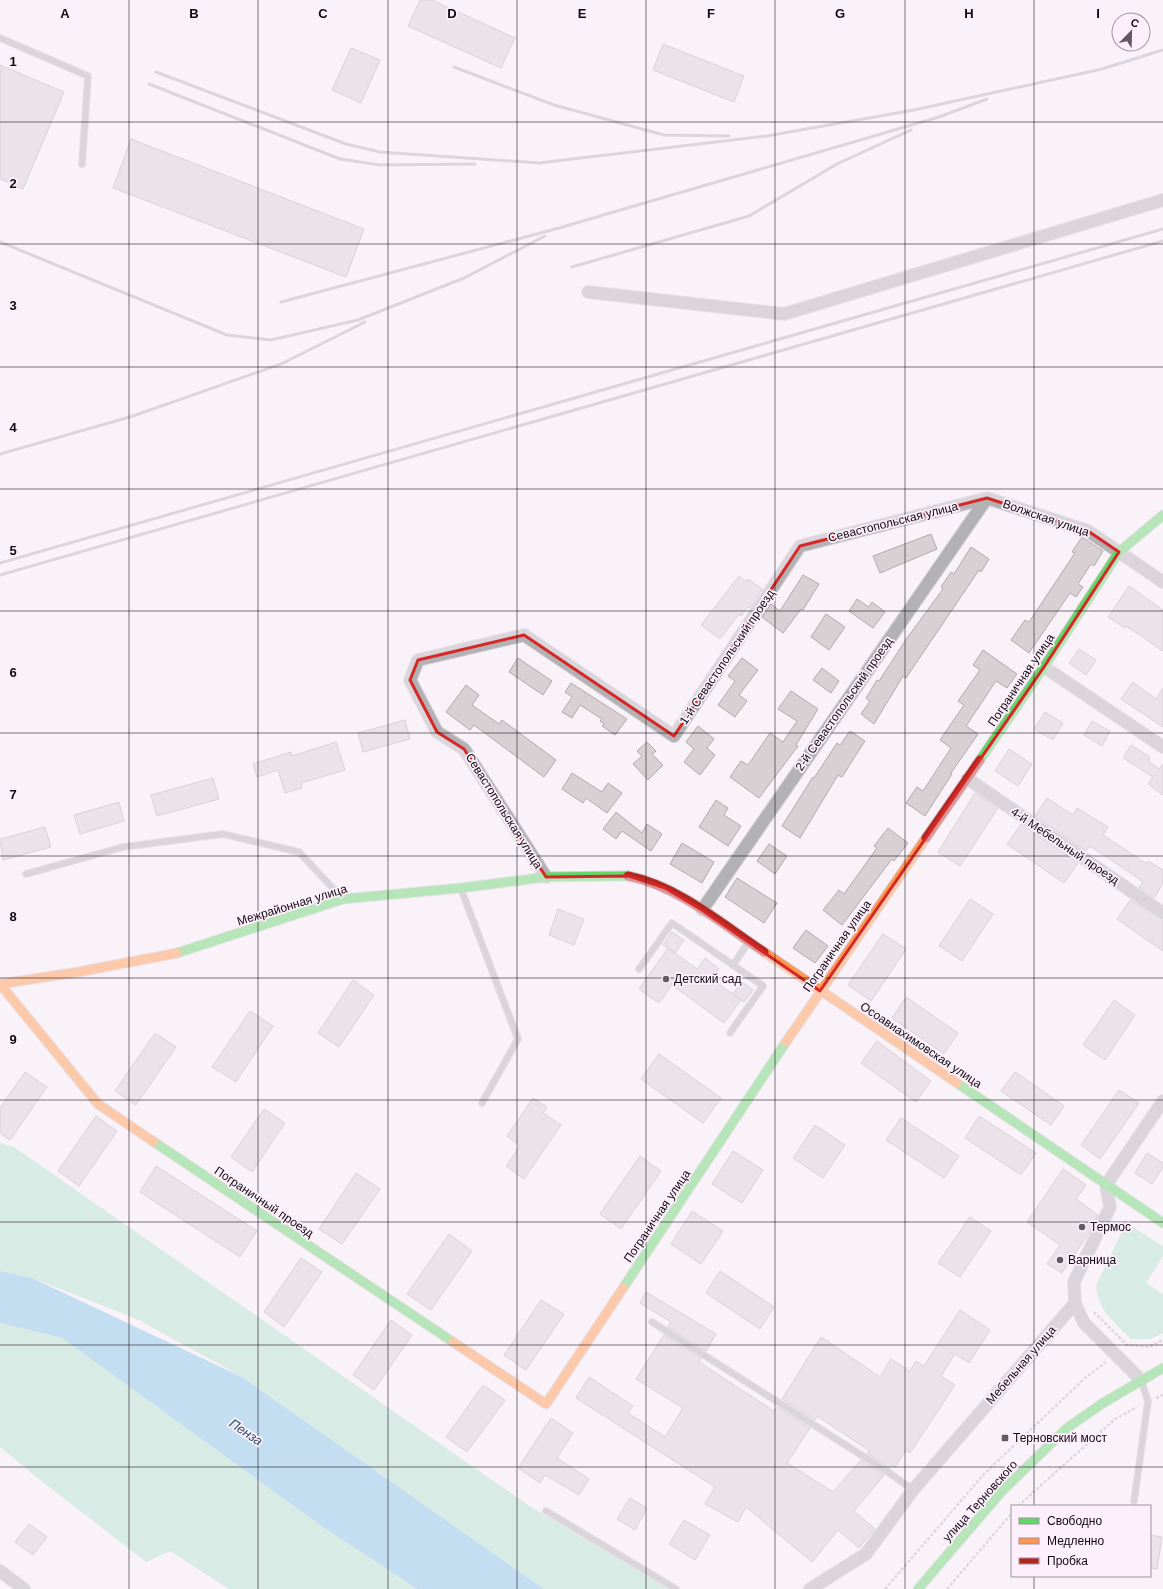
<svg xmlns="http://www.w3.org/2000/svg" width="1163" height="1589" viewBox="0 0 1163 1589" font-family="Arial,sans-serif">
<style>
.forest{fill:#b1e2cc}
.water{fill:#80c4e6}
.building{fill:#d9d0d4;stroke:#b2aaad}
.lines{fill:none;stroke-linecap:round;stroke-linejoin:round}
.lane-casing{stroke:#d4ced3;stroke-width:8}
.street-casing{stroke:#d4ced3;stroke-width:14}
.fast-casing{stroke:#d4ced3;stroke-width:11}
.slow-casing{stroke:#d4ced3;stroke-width:11}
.jam-casing{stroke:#d4ced3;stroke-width:11}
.path{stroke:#bbb6bd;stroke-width:2.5;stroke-dasharray:3 2;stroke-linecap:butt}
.lane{stroke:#b2b1b4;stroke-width:6}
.street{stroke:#b2b1b4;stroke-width:12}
.fast{stroke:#63d668;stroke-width:9}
.slow{stroke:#ff974d;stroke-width:9}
.jam{stroke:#b3261e;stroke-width:9}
.rail{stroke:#b8b3b8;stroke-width:3}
.marked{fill:none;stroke:#d62828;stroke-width:3;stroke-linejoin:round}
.grid{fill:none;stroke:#0f0a0f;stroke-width:1;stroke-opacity:0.55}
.poi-dot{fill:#615b61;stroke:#feeffc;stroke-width:1.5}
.labels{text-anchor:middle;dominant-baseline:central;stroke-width:3.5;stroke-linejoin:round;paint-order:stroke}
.street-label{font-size:12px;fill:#0f0a0f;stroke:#feeffc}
.poi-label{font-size:12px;fill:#0f0a0f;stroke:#feeffc;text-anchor:start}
.water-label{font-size:13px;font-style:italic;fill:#244e62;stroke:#feeffc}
.grid-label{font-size:13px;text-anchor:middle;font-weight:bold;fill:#0f0a0f;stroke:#feeffc;stroke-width:3.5;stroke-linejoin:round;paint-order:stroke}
</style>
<rect width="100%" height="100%" fill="#faf2f9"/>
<path class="forest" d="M0 1143 14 1147 531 1507 669 1589H544L242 1377 137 1319 32 1278 0 1271Z
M1126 1223 1163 1246V1256L1146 1283 1163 1294V1333L1150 1339H1131C1113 1321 1099 1312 1096 1286Z
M0 1323 62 1338 320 1525 417 1589H229L170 1551 146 1562 35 1476 0 1447Z"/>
<path class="water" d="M0 1271 32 1278 242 1377 544 1589H417L320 1525 62 1338 0 1323Z"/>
<path class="building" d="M420 0H432L515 38 501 68 408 26Z
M663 44 744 76 734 102 653 70Z
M351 48 380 60 361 103 332 90Z
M0 65 64 92 23 189 0 179Z
M131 139 364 229 346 277 113 188Z
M931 534 937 549 880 573 873 556Z
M1082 537 1103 551 1094 566 1091 564 1078 584 1083 587 1076 597 1070 593 1029 653 1011 640 1025 620 1029 622 1075 553 1072 552Z
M971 547 989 559 981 572 979 570 906 678 903 676 874 724 861 714 870 701 866 698 877 680 879 681 907 638 943 589 941 587 951 572 954 574Z
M803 575 819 584 803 610 801 609 783 633 762 617 771 604 780 611Z
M739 576 747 582 748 579 762 589 750 608 748 607 741 616 739 614 720 639 701 625Z
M1129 586 1163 610V651L1126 626 1125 628 1108 617Z
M857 599 869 607 872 602 885 612 873 628 849 611Z
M826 614 845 627 829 650 811 637Z
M1079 649 1096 660 1086 675 1069 663Z
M983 650 1017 674 1007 688 996 681 966 726 978 734 951 773 952 774 925 816 906 803 917 787 923 791 951 748 940 740 964 705 958 701 980 670 973 665Z
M518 658 552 681 543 695 509 672Z
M742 658 758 670 739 695 747 701 735 717 718 705 735 681 728 676Z
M822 668 839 681 831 693 813 680Z
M1133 682 1156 699 1163 688V727L1121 699Z
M571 683 627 719 615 735 602 726 604 724 600 721 602 719 580 705 572 718 562 712 572 697 565 692Z
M466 685 479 695 472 705 499 724 502 720 556 760 544 777 474 725 470 730 446 712Z
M791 691 818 709 796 745 798 746 759 798 730 777 741 761 748 765 770 733 783 742 797 721 778 709Z
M1045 712 1063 723 1053 740 1034 729Z
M405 720 410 739 363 752 358 733Z
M1092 721 1110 731 1102 746 1084 735Z
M698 726 714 739 707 748 715 755 700 775 684 762 694 749 686 742Z
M850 731 865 741 842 777 838 775 800 838 782 826 813 777 814 778 837 743 840 745Z
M336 742 345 770 301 783 302 788 285 793 278 770 257 777 253 764 291 752 292 756Z
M647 742 656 751 652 754 663 765 648 780 633 764 642 756 637 751Z
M1131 745 1150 757 1148 761 1159 769 1163 764V795L1148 784 1153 777 1123 758Z
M1009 749 1032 764 1018 786 995 771Z
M572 773 602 792 608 783 622 793 607 813 586 798 583 803 562 789Z
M213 778 219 799 157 816 151 795Z
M975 793 998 808 960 866 938 852Z
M1047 798 1073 815 1077 808 1108 827 1103 835 1147 864 1148 861 1163 870V883L1154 898 1139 887 1143 882 1138 878 1090 846 1086 851 1035 816Z
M716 800 728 808 724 815 741 826 728 846 699 827Z
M119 802 124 821 80 834 74 815Z
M616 812 642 833 647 824 662 834 651 851 622 831 616 839 603 829Z
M1021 824 1078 863 1064 883 1007 844Z
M45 827 51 847 3 860 0 839Z
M888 828 908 843 894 861 892 859 842 925 823 910 839 890 844 894 877 848 874 846Z
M682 843 714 862 702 883 670 864Z
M769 844 787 856 775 874 757 861Z
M737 878 777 903 764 923 725 897Z
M970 899 993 914 962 961 939 946Z
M1130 900 1163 920V951L1117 919Z
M558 909 584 919 574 945 549 935Z
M806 930 828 946 815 963 793 948Z
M672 932 684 940 675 953 663 945Z
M883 934 906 949 871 1001 848 985Z
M668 948 697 969 705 958 719 969 712 979 741 1000 724 1023 672 985 659 1003 639 989Z
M353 980 374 995 339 1047 318 1033Z
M742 982 753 990 744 1002 733 994Z
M906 997 958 1033 944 1054 892 1018Z
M1114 1000 1135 1015 1105 1060 1083 1045Z
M250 1011 273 1026 236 1082 212 1067Z
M155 1033 176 1047 136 1105 115 1091Z
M877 1041 931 1081 916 1102 861 1063Z
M659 1054 721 1098 703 1123 641 1079Z
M25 1072 47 1087 10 1140 0 1133V1108Z
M1015 1072 1064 1106 1051 1125 1001 1091Z
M1119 1090 1139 1103 1100 1159 1081 1145Z
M533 1098 547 1107 543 1113 561 1125 524 1179 506 1166 520 1146 507 1136Z
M264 1109 285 1123 252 1172 231 1157Z
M96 1116 117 1131 79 1186 58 1171Z
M979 1116 1036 1153 1021 1175 965 1138Z
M901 1118 959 1156 944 1178 886 1140Z
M815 1125 845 1145 823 1178 793 1158Z
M733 1151 763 1170 742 1203 712 1184Z
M1147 1153 1163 1163V1167L1152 1184 1135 1173Z
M640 1156 661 1171 621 1229 600 1214Z
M156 1166 257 1231 240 1257 140 1192Z
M1063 1169 1086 1185 1076 1199 1098 1215 1089 1233 1062 1273 1047 1264 1060 1245 1027 1222Z
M356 1173 380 1189 342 1244 319 1229Z
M692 1211 723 1231 701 1264 671 1244Z
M970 1217 991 1231 960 1277 938 1263Z
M449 1234 472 1251 431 1310 407 1294Z
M301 1258 322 1272 284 1327 264 1312Z
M720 1271 774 1307 760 1329 706 1293Z
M646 1292 716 1334 706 1351 668 1327 671 1322 640 1303Z
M541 1300 564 1314 526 1370 504 1355Z
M960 1310 990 1330 969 1363 955 1354 941 1376 955 1385 910 1453 906 1450 895 1467 891 1465 889 1468 867 1453 870 1451 817 1416 815 1420 782 1399 821 1337 880 1377 891 1359 910 1371 916 1361 924 1366Z
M391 1320 412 1335 374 1390 353 1375Z
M664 1335 701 1358 699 1362 774 1411 777 1407 810 1428 787 1463 833 1492 861 1460 884 1475 854 1511 875 1529 859 1548 838 1530 812 1562 746 1507 738 1522 705 1504 715 1487 576 1398 589 1377 633 1406 628 1413 665 1437 683 1408 636 1379Z
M483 1385 505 1400 467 1452 446 1437Z
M551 1418 573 1433 557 1458 589 1479 579 1495 545 1475 540 1483 518 1468Z
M630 1498 647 1508 635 1530 617 1519Z
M684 1520 710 1535 695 1560 669 1544Z
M29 1524 47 1537 33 1555 15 1542Z
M1150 1535 1162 1537 1157 1569 1150 1568Z"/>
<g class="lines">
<defs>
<path id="lane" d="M0 38 88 76 82 164
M26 874 123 847 223 834 299 852 342 898
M461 889 518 1039 482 1103
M639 969 672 923 733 965 748 943
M730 1033 763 986 733 965
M652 1322 888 1472 913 1490
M1134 1501 1148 1401 1142 1383
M546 1511 676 1589"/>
<path id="street" d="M588 292 784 314 1163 200
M987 498 1088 531 1163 582
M1044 667 1163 747
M968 779 1163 913
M546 877 464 749 437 732 410 680 418 660 524 635 674 736 800 546 987 498
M702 910 987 498
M1141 1380 1084 1323 1075 1303 1074 1282 1110 1207 1106 1185 1163 1101
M0 1571 24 1589
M810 1589 866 1554 913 1490 1075 1303"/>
<path id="fast" d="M980 760 1044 667 1119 552 1163 515
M177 953 343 899 461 888 546 877 628 876
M957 1083 1163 1223
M154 1142 453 1342
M623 1288 786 1042
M918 1589 1003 1490 1067 1428 1103 1403 1163 1368"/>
<path id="slow" d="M764 952 957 1083
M0 984 98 1104 154 1142
M0 984 78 972 177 953
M786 1042 926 838
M453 1342 546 1404 623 1288"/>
<path id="jam" d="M926 838 980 760
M628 876C678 886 722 924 764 952"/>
</defs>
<use href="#lane" class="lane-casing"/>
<use href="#street" class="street-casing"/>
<use href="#fast" class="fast-casing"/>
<use href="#slow" class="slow-casing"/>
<use href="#jam" class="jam-casing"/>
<path class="path" d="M1094 1312 1127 1345 1149 1347 1163 1340
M1156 1398 1163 1395
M1018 1506 1115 1419 1137 1407
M885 1589 985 1473 1084 1379 1106 1362
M947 1589 1012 1513"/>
<use href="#lane" class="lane"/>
<use href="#street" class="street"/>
<use href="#fast" class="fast"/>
<use href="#slow" class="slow"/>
<use href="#jam" class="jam"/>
<path class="rail" d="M454 67 554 105 664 135 729 136
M156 72 346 144 380 152 539 163 767 136 914 110 1102 69 1163 50
M149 84 340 159 380 165 475 164
M0 242 227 335 271 340 358 320 464 278 545 236
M572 267 749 216 837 164 911 130
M281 302 559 228 939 117 987 99
M0 454 133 416 281 364 365 322
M0 563 1163 229
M0 575 1163 241"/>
</g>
<path d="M0 0H1163V1589H0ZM987 498 1088 531 1119 552 1044 667 820 991 702 910 665 888 629 876 546 877 464 749 437 732 410 680 418 660 524 635 674 736 800 546Z" fill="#faf2f9" fill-opacity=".55" fill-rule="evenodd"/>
<path class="marked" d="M987 498 1088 531 1119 552 1044 667 820 991 702 910 665 888 629 876 546 877 464 749 437 732 410 680 418 660 524 635 674 736 800 546Z"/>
<path class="grid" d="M129 0V1589M258 0V1589M388 0V1589M517 0V1589M646 0V1589M775 0V1589M905 0V1589M1034 0V1506M0 122H1163M0 244H1163M0 367H1163M0 489H1163M0 611H1163M0 733H1163M0 856H1163M0 978H1163M0 1100H1163M0 1222H1163M0 1345H1163M0 1467H1163M1034 1576V1589"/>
<g class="poi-dot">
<circle cx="666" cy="979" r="4"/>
<circle cx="1082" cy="1227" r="4"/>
<circle cx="1060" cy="1260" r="4"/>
<rect x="1001" y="1434" width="8" height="8" rx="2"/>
</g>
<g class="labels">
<g class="street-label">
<text transform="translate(1046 518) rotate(19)">Волжская улица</text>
<text transform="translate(893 522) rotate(-14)">Севастопольская улица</text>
<text transform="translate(727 657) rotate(-56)">1-й Севастопольский проезд</text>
<text transform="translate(1021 680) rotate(-56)">Пограничная улица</text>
<text transform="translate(844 704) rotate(-55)">2-й Севастопольский проезд</text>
<text transform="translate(504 811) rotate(58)">Севастопольская улица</text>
<text transform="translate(1065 846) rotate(34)">4-й Мебельный проезд</text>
<text transform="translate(292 905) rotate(-17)">Межрайонная улица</text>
<text transform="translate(837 946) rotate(-55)">Пограничная улица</text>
<text transform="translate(921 1045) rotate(34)">Осоавиахимовская улица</text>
<text transform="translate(264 1202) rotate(34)">Пограничный проезд</text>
<text transform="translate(657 1216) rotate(-56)">Пограничная улица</text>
<text transform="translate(1021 1365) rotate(-49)">Мебельная улица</text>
<text transform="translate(980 1501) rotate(-48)">улица Терновского</text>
</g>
<g class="poi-label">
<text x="674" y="979">Детский сад</text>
<text x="1090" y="1227">Термос</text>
<text x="1068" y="1260">Варница</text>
<text x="1013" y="1438">Терновский мост</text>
</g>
<g class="water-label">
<text transform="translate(246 1432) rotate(34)">Пенза</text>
</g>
</g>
<g class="grid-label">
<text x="65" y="18">A</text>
<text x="194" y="18">B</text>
<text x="323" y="18">C</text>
<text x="452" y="18">D</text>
<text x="582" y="18">E</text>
<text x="711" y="18">F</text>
<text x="840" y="18">G</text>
<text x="969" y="18">H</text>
<text x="1098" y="18">I</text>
<text x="13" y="66">1</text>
<text x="13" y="188">2</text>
<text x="13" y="310">3</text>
<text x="13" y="432">4</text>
<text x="13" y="555">5</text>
<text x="13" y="677">6</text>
<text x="13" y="799">7</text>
<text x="13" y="921">8</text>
<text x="13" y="1044">9</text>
</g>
<rect x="1011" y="1505" width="140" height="72" fill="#feeffc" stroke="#9e939d"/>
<rect x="1019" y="1518" width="20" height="6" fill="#63d668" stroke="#9e939d"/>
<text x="1047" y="1525" font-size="12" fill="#0f0a0f">Свободно</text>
<rect x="1019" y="1538" width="20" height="6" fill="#ff974d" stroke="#9e939d"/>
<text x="1047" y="1545" font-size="12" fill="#0f0a0f">Медленно</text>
<rect x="1019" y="1558" width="20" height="6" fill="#b3261e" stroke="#9e939d"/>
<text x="1047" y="1565" font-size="12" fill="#0f0a0f">Пробка</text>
<g transform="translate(1131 32) rotate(23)"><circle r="19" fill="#feeffc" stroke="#9e939d"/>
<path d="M0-3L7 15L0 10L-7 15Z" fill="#615b61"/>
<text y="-6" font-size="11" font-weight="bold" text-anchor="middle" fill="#0f0a0f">С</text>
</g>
</svg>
